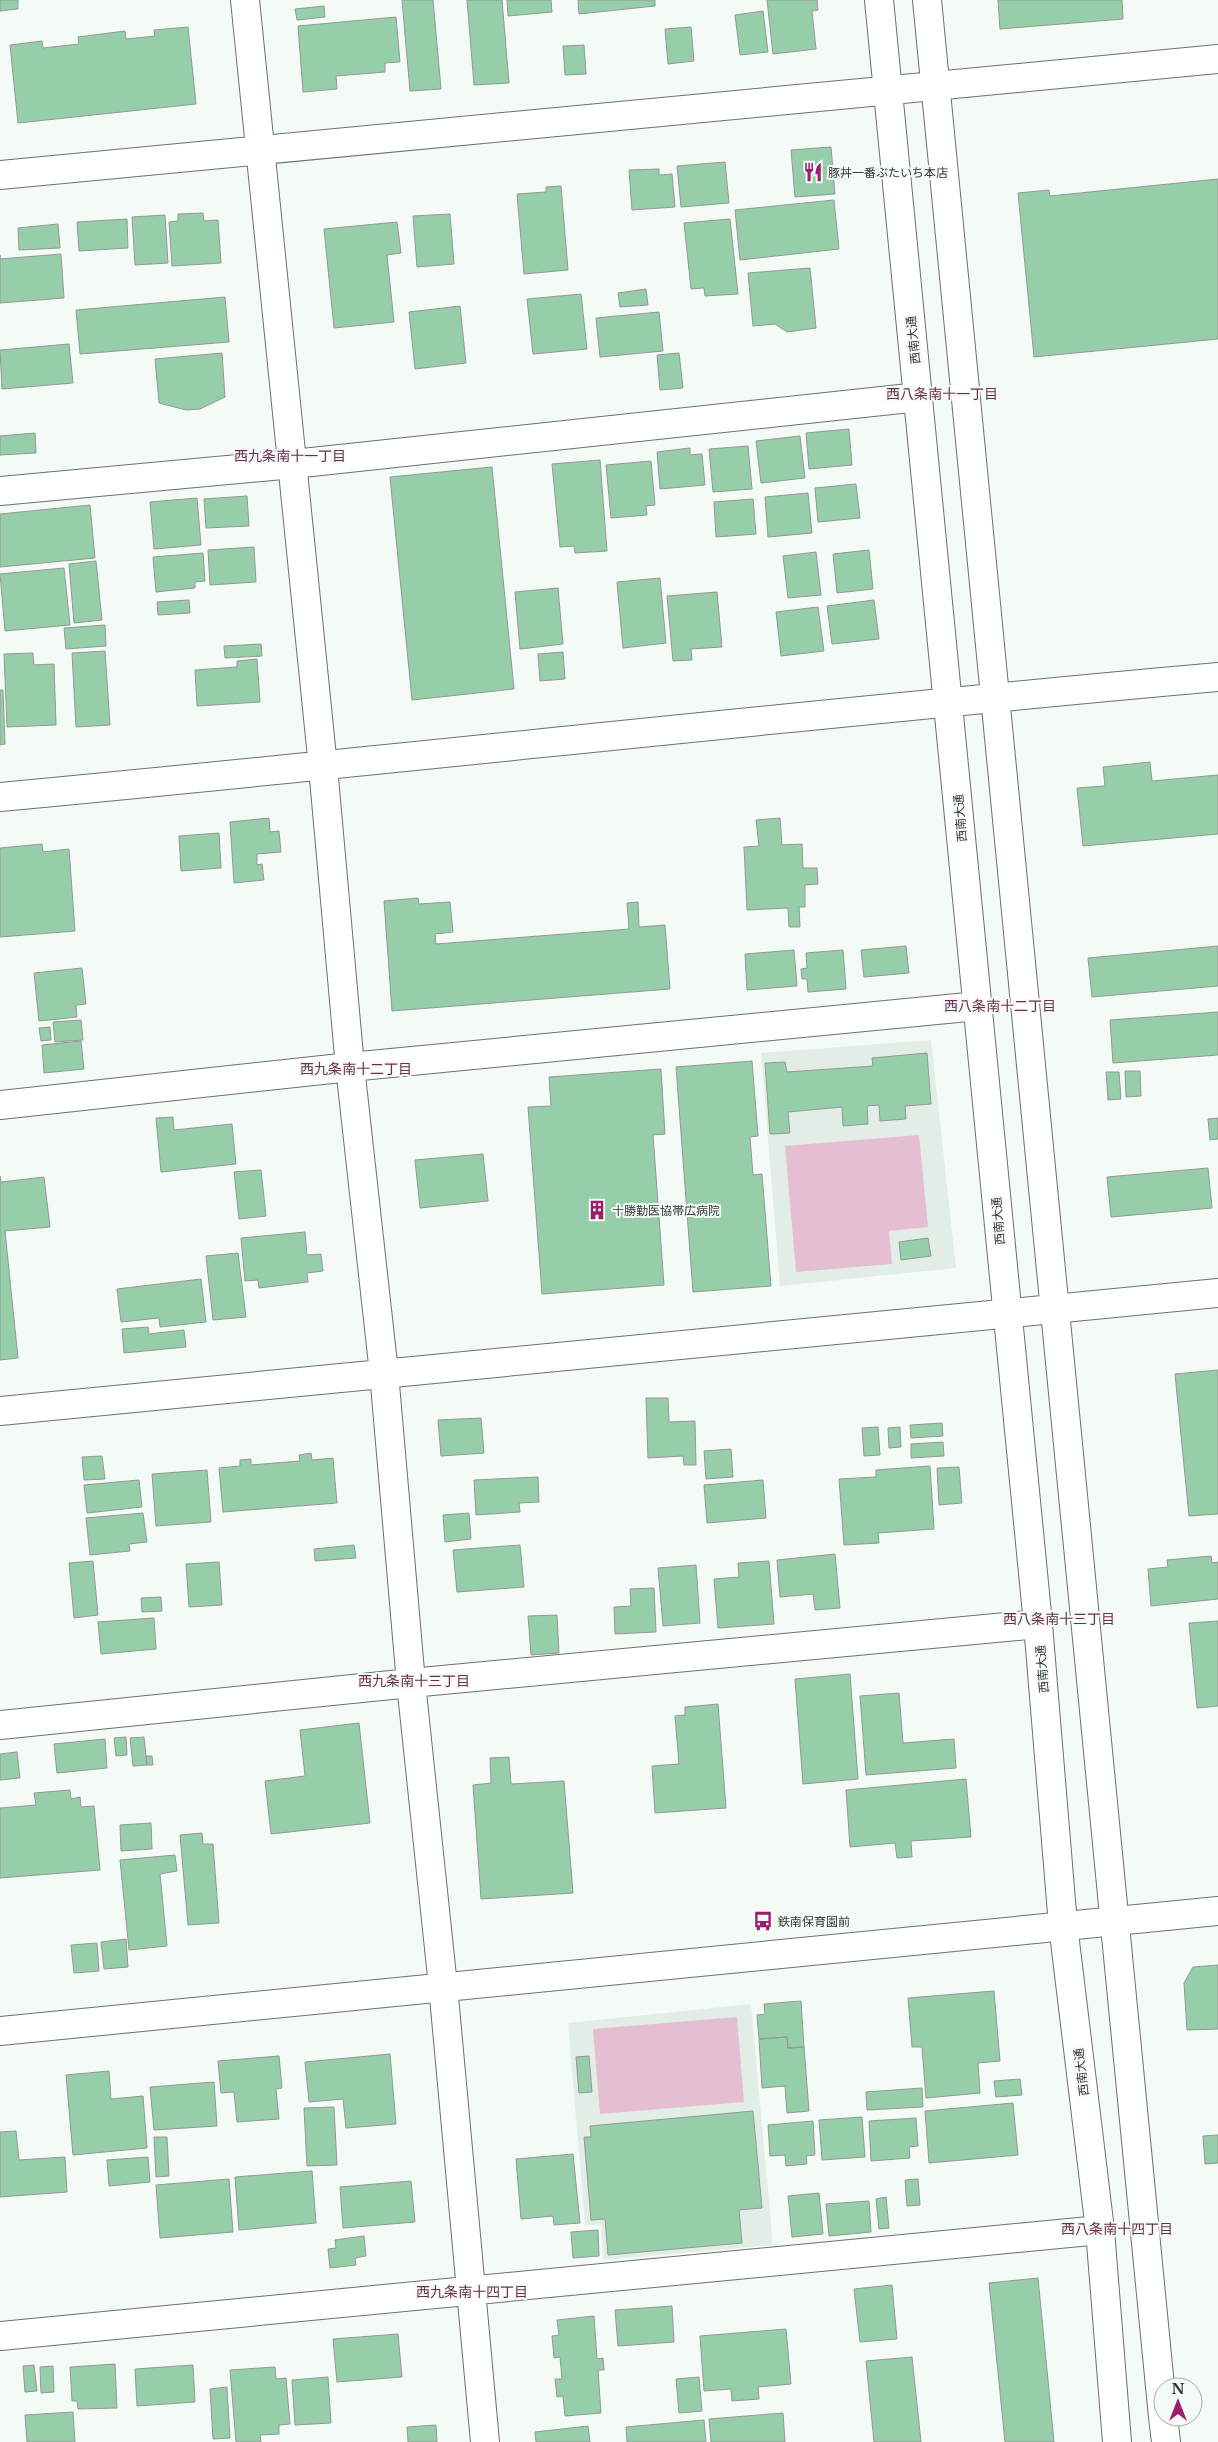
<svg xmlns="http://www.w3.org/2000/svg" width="1218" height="2442" viewBox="0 0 1218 2442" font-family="'Libre Baskerville','Noto Sans JP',serif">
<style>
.built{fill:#e2eee5}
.green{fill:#e5bfd1}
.building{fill:#95cea9;stroke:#949996}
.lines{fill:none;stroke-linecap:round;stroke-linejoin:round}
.minor-casing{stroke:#6c706d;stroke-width:30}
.minor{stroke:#fff;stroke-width:28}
.labels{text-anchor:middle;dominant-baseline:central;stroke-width:4;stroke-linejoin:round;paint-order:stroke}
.poi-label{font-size:12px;fill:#363836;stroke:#f4faf6;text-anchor:start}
.street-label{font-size:12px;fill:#363836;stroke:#f4faf6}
.neighbourhood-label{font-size:14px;fill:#6d2d50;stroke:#f4faf6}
</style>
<rect width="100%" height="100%" fill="#f4faf6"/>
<path class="built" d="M931 1040 956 1268 780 1286 761 1053Z
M751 2004 773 2245 603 2260 601 2225H585L568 2023Z"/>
<path class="green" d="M919 1135 928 1227 889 1231 892 1264 796 1272 785 1146Z
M737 2017 744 2102 600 2114 593 2029Z"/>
<path class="building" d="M0 0H18V9L0 11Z
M402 0H433L441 89 410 91Z
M467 0H502L509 83 474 85Z
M507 0H551L552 12 508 16Z
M578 0H655V6L579 14Z
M767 0H817L818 10 812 11 816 49 773 54Z
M998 0H1122L1123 19 1000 29Z
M324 6 325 17 297 20 295 9Z
M763 11 768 52 740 55 735 15Z
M396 17 400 62 385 63V72L336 76 337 89 303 92 298 26Z
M188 27 196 104 18 123 10 45 42 41 43 48 79 44 78 37 125 31 126 39 155 36 154 30Z
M691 27 694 61 668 64 665 29Z
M584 45 586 74 565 75 563 46Z
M831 147 835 194 795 197 791 150Z
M725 162 729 203 681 207 677 166Z
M659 169V175L672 174 675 207 632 210 629 170Z
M1218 179V339L1034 357 1018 193 1049 190 1050 196Z
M561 186 568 270 524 274 517 194 546 192V187Z
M834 200 839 249 740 260 735 210Z
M203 213 204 221 218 220 221 263 172 266 169 222 178 221V214Z
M450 214 454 264 417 267 413 216Z
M165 215 168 263 135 265 132 217Z
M127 219 128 248 79 251 77 222Z
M730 219 738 294 705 296 704 288 691 289 684 223Z
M397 222 401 253 387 255 394 322 334 328 324 229Z
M58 224 60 248 19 250 18 228Z
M61 254 64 298 0 303V255V259Z
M810 268 816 328 787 332 775 324 753 326 748 273Z
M646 289 648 305 620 307 618 293Z
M581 294 587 349 533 354 527 299Z
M225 297 229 342 80 354 76 310Z
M460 306 466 363 415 369 409 312Z
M659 312 663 351 600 357 596 318Z
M69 344 73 383 2 389 0 350Z
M222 353 225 397 200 409 186 410 159 403 155 359Z
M679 353 683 388 660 390 657 355Z
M849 429 852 465 809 469 806 433Z
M35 433 36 453 0 455V436Z
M800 436 805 478 761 483 756 441Z
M748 446 752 489 713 492 709 449Z
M690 448V455L702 454 705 485 660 489 657 452Z
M600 460 607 551 575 553 574 546 560 547 552 464Z
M651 461 655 505 646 506 647 515 611 518 606 465Z
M492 467 514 689 412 700 390 477Z
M856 484 860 518 818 522 815 488Z
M808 493 812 533 768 537 765 497Z
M247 496 249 526 206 528 204 499Z
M197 498 201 545 154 549 150 502Z
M753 499 756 534 716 537 714 502Z
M90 505 95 558 0 567V514Z
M254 547 256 582 210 585 208 550Z
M869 550 873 589 837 593 833 554Z
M816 552 821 595 788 598 783 556Z
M203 553 205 581 195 582V588L156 592 153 557Z
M96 561 102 620 74 623 69 564Z
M64 568 70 625 5 631 0 574Z
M660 578 666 643 623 648 617 582Z
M558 588 563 644 520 649 515 592Z
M717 592 722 647 691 649 692 660 673 661 667 596Z
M189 600 190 613 158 615 157 602Z
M874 600 879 639 832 644 827 606Z
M818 607 824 651 781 656 776 612Z
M105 625 106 646 66 649 64 628Z
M261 644 262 656 225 658 224 646Z
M105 651 110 725 76 727 72 653Z
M563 652 565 679 540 681 538 654Z
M33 653 34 665 54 664 56 725 7 727 4 654Z
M257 659 260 702 197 706 195 670 237 667V661Z
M0 690H3L5 744 0 745Z
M1150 762 1152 781 1218 775V834L1083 846 1077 788 1105 786 1103 767Z
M269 818 270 832 279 831 281 852 257 854V865L262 864 264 880 234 883 230 822Z
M780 818 782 845 802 844 803 868H817L818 884 805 885V907H799L800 927H789L788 908 747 910 744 847 759 846 756 820Z
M219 833 221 868 181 871 179 836Z
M42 844 43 852 69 849 75 931 0 937V848Z
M418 898 419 904 450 902 453 932 435 934 436 944 629 929 627 903 638 902 639 927 665 925 670 989 392 1011 384 901Z
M906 946 909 973 864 977 861 950Z
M1218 946V986L1092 997 1088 958Z
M794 950 797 986 747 990 745 954Z
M843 950 846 989 808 992 807 979H802L801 969 807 968 806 953Z
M82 968 86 1004 76 1005 77 1017 39 1021 34 973Z
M1218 1012V1055L1113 1063 1110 1020Z
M81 1020 83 1040 55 1042 53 1022Z
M50 1027 51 1040 41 1041 39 1028Z
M81 1041 84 1069 44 1073 42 1045Z
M927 1053 931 1104 905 1106 906 1119 880 1121 879 1105 867 1106 868 1124 843 1126 842 1107 788 1112 790 1133 770 1134 765 1063 785 1062 787 1072 873 1066 872 1058Z
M752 1061 758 1136 750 1137 753 1175 762 1174 771 1286 693 1292 676 1067Z
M661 1069 665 1134 653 1135 664 1285 542 1294 528 1107 551 1106 549 1077Z
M1125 1071H1140L1141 1096 1126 1097Z
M1106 1072H1119L1121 1099 1108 1100Z
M173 1117 174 1130 232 1124 236 1164 161 1172 156 1118Z
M1218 1118V1139L1210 1140 1208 1119Z
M483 1154 488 1201 420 1208 415 1160Z
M1208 1168 1212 1208 1111 1217 1107 1177Z
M261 1170 266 1216 239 1219 234 1172Z
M0 1176 1 1182 44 1177 50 1227 5 1231 18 1358 0 1360Z
M305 1232 307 1255 321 1254 323 1271 307 1273 308 1282 259 1288 258 1280 245 1281 241 1238Z
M928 1238 931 1256 901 1260 899 1242Z
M238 1253 246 1317 213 1320 206 1256Z
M201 1279 206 1322 160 1327 159 1318 121 1322 117 1289Z
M148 1327 149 1334 184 1330 186 1347 124 1353 122 1329Z
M1218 1370V1514L1189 1516 1175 1374Z
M646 1398H668L669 1422 695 1421 696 1465H684L683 1456 648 1458Z
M481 1418 484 1453 441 1456 438 1420Z
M942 1423 943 1436 911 1438 910 1425Z
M878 1427 880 1455 864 1456 862 1428Z
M900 1427 901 1447 889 1448 888 1428Z
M943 1442 944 1456 911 1458V1444Z
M731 1449 733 1477 706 1479 704 1451Z
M311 1453 312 1460 333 1458 337 1503 223 1512 219 1468 240 1466V1460L251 1459V1465L300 1461 299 1455Z
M102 1456 105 1479 84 1480 82 1457Z
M930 1466 934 1529 878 1533 879 1543 844 1545 839 1479 876 1477V1470Z
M959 1467 962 1503 939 1505 937 1468Z
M207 1470 211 1522 156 1526 152 1474Z
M538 1477 539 1502 519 1503 520 1512 476 1515 474 1480Z
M139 1480 142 1507 87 1513 84 1485Z
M763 1480 766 1518 707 1523 704 1485Z
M143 1513 147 1542 129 1544 130 1551 90 1555 86 1518Z
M469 1513 471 1539 445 1542 443 1515Z
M354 1545 356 1558 315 1561 314 1549Z
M520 1545 524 1587 457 1592 453 1550Z
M835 1554 840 1608 815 1610 813 1594 780 1597 777 1560Z
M1211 1556 1212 1563 1218 1562V1599L1151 1606 1148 1569 1168 1567 1167 1560Z
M93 1561 98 1615 74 1618 69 1563Z
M769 1561 774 1624 718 1628 714 1579 739 1577 738 1563Z
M219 1562 222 1605 189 1607 186 1564Z
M696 1565 700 1623 663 1626 658 1568Z
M654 1588 656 1632 615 1634 614 1607 631 1606 630 1589Z
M161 1597 162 1611 142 1612 141 1598Z
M557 1615 559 1653 531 1655 528 1616Z
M154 1618 156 1649 101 1654 98 1622Z
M1218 1621V1706L1197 1708 1189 1623Z
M850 1674 858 1779 803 1784 795 1679Z
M899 1693 903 1743 954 1739 956 1768 866 1775 860 1696Z
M718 1704 726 1808 655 1813 652 1766 679 1764 675 1716 685 1715V1707Z
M359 1723 370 1823 271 1834 265 1781 305 1776 300 1730Z
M126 1737 127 1755 116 1756 114 1738Z
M144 1737 147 1765 133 1766 130 1738Z
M105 1739 107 1768 57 1773 54 1744Z
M17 1752 20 1778 0 1780V1754Z
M146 1756H152L153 1765H147Z
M509 1757 511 1784 564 1781 573 1893 481 1899 473 1785 491 1783 490 1758Z
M966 1779 971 1837 911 1841 912 1857 897 1858 895 1843 850 1847 846 1790Z
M70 1790 71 1799 80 1797 81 1807 94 1806 100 1870 0 1878V1808L36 1805 34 1793Z
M151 1823 152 1849 121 1851 120 1825Z
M202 1833 203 1844H213L219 1923 188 1925 180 1835Z
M175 1855 177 1871 160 1874 167 1946 129 1950 120 1860Z
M126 1939 128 1967 104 1969 101 1942Z
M97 1943 99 1971 74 1973 71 1945Z
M1218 1965V2029L1187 2030 1184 1983 1193 1967Z
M994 1991 1000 2061 978 2063 980 2093 926 2098 922 2047H912L908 1998Z
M801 2001 804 2047 788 2048 787 2037 759 2039 757 2015 765 2014 764 2004Z
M787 2037 788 2048 804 2047 809 2111 787 2113 785 2086 762 2088 759 2039Z
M390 2054 396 2124 346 2128 343 2099 309 2102 305 2062Z
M279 2056 282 2088 276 2089 279 2119 237 2122 234 2092 221 2093 218 2061Z
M589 2056 592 2092 579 2093 576 2057Z
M109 2071 111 2099 143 2096 147 2148 73 2155 66 2075Z
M1020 2079 1022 2095 996 2097 994 2081Z
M214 2082 217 2126 154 2130 150 2087Z
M922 2088 923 2107 867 2110 866 2092Z
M1013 2103 1018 2155 929 2163 925 2111Z
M334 2107 337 2165 307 2166 304 2108Z
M753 2111 762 2208 739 2210 742 2243 608 2255 605 2219 591 2220 584 2137H591L590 2126Z
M862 2117 865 2157 822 2160 819 2120Z
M916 2118 918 2146 909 2147 910 2158 871 2161 869 2121Z
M813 2121 815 2155 806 2156 807 2164 786 2166 785 2155 770 2156 768 2125Z
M16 2131 19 2160 65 2157 67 2192 0 2197V2132Z
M1218 2135V2163L1205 2164 1203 2136Z
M154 2137H167L169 2176 156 2177Z
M573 2154 580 2223 554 2225 553 2216 521 2219 516 2159Z
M148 2157 150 2182 109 2186 107 2160Z
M312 2171 316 2223 239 2230 235 2177Z
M229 2179 233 2232 160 2238 156 2185Z
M918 2179 920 2205 907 2206 905 2180Z
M411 2181 415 2222 343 2228 340 2187Z
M819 2193 823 2234 792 2237 788 2196Z
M886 2197 889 2228 879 2229 876 2199Z
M869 2201 871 2232 829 2236 826 2204Z
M598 2230 599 2256 573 2258 571 2232Z
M364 2236 366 2256 355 2258 356 2265 330 2268 328 2249 336 2248 335 2240Z
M1038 2278 1054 2442H1005L989 2283Z
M892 2285 897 2339 860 2342 854 2289Z
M672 2306 674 2342 618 2346 615 2310Z
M594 2316 597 2359 603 2358 604 2370H598L601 2413 565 2416 563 2396 557 2397 555 2379H562L560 2357 554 2358 552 2336 559 2335 557 2320Z
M786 2329 791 2384 758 2387 759 2399 732 2401 731 2389 704 2391 700 2336Z
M398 2334 402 2377 337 2382 333 2339Z
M912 2357 921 2442H874L866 2361Z
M115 2364 117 2408 78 2409 77 2401H72L70 2367Z
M34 2365 37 2391 25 2392 23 2366Z
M193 2365 195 2402 137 2406 135 2369Z
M53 2366 54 2392 41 2393 40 2367Z
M275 2367 276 2379 286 2378 290 2424 279 2425V2434L260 2435 261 2442H236L230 2370Z
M328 2377 331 2423 295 2425 292 2380Z
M699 2377 702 2411 679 2413 676 2379Z
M227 2387 230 2438 213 2439 210 2389Z
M73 2412 75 2442H27L25 2415Z
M783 2413 785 2442H711L709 2419Z
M704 2420 706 2442H627L626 2427Z
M436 2425 437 2442H408L407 2427Z
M588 2426 590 2442H536L535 2432Z"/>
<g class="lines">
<defs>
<path id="minor" d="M245 0 323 767 350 1067 384 1373 411 1683 443 1986 485 2442
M879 0 1038 1624 1063 1925 1100 2230 1117 2442
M927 0 1163 2417
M0 175 1218 59
M0 491 293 464 919 397
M0 797C406 759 812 713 1218 677
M0 1105 350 1067 978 1006
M0 1411 1218 1293
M0 1725 411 1683 1038 1624
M0 2031 1218 1911
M0 2336 1100 2230
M1163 2417 1166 2442"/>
</defs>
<use href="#minor" class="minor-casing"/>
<use href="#minor" class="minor"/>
</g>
<defs>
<symbol id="restaurant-bare" viewBox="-9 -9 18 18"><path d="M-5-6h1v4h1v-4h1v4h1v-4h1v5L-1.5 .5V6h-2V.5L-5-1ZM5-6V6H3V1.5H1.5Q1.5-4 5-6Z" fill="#9f1c6d" stroke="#f4faf6" stroke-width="2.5" paint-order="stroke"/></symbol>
<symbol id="building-bare" viewBox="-9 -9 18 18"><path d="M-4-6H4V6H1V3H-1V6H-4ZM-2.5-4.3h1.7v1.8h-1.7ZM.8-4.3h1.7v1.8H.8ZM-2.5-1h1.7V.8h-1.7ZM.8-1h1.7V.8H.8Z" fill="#9f1c6d" stroke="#f4faf6" stroke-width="2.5" paint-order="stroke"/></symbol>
<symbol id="bus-bare" viewBox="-9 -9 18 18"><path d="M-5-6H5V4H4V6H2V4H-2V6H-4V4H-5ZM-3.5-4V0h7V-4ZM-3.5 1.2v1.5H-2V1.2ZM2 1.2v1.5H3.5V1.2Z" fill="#9f1c6d" stroke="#f4faf6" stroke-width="2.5" paint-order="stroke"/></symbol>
</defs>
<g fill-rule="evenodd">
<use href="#restaurant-bare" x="799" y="158" width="28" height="28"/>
<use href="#building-bare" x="583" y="1196" width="28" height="28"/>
<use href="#bus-bare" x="749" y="1907" width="28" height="28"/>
</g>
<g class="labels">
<g class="poi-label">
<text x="828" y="172">豚丼一番ぶたいち本店</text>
<text x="612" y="1210">十勝勤医協帯広病院</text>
<text x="778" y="1921">鉄南保育園前</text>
</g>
<g class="street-label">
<text transform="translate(913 340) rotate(-96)">西南大通</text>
<text transform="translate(960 818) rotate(-95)">西南大通</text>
<text transform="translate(998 1221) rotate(-95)">西南大通</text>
<text transform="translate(1042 1669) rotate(-95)">西南大通</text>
<text transform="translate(1081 2072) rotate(-97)">西南大通</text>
</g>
<g class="neighbourhood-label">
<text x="942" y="394">西八条南十一丁目</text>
<text x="290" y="456">西九条南十一丁目</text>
<text x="1000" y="1006">西八条南十二丁目</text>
<text x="356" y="1069">西九条南十二丁目</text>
<text x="1059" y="1619">西八条南十三丁目</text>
<text x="414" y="1681">西九条南十三丁目</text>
<text x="1117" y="2229">西八条南十四丁目</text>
<text x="472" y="2292">西九条南十四丁目</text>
</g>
</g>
<g transform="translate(1178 2402)"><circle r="24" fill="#f4faf6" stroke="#a8aca9"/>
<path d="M0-4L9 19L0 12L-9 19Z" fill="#9f1c6d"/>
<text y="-8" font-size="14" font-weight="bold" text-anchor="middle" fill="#363836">N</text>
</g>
</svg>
